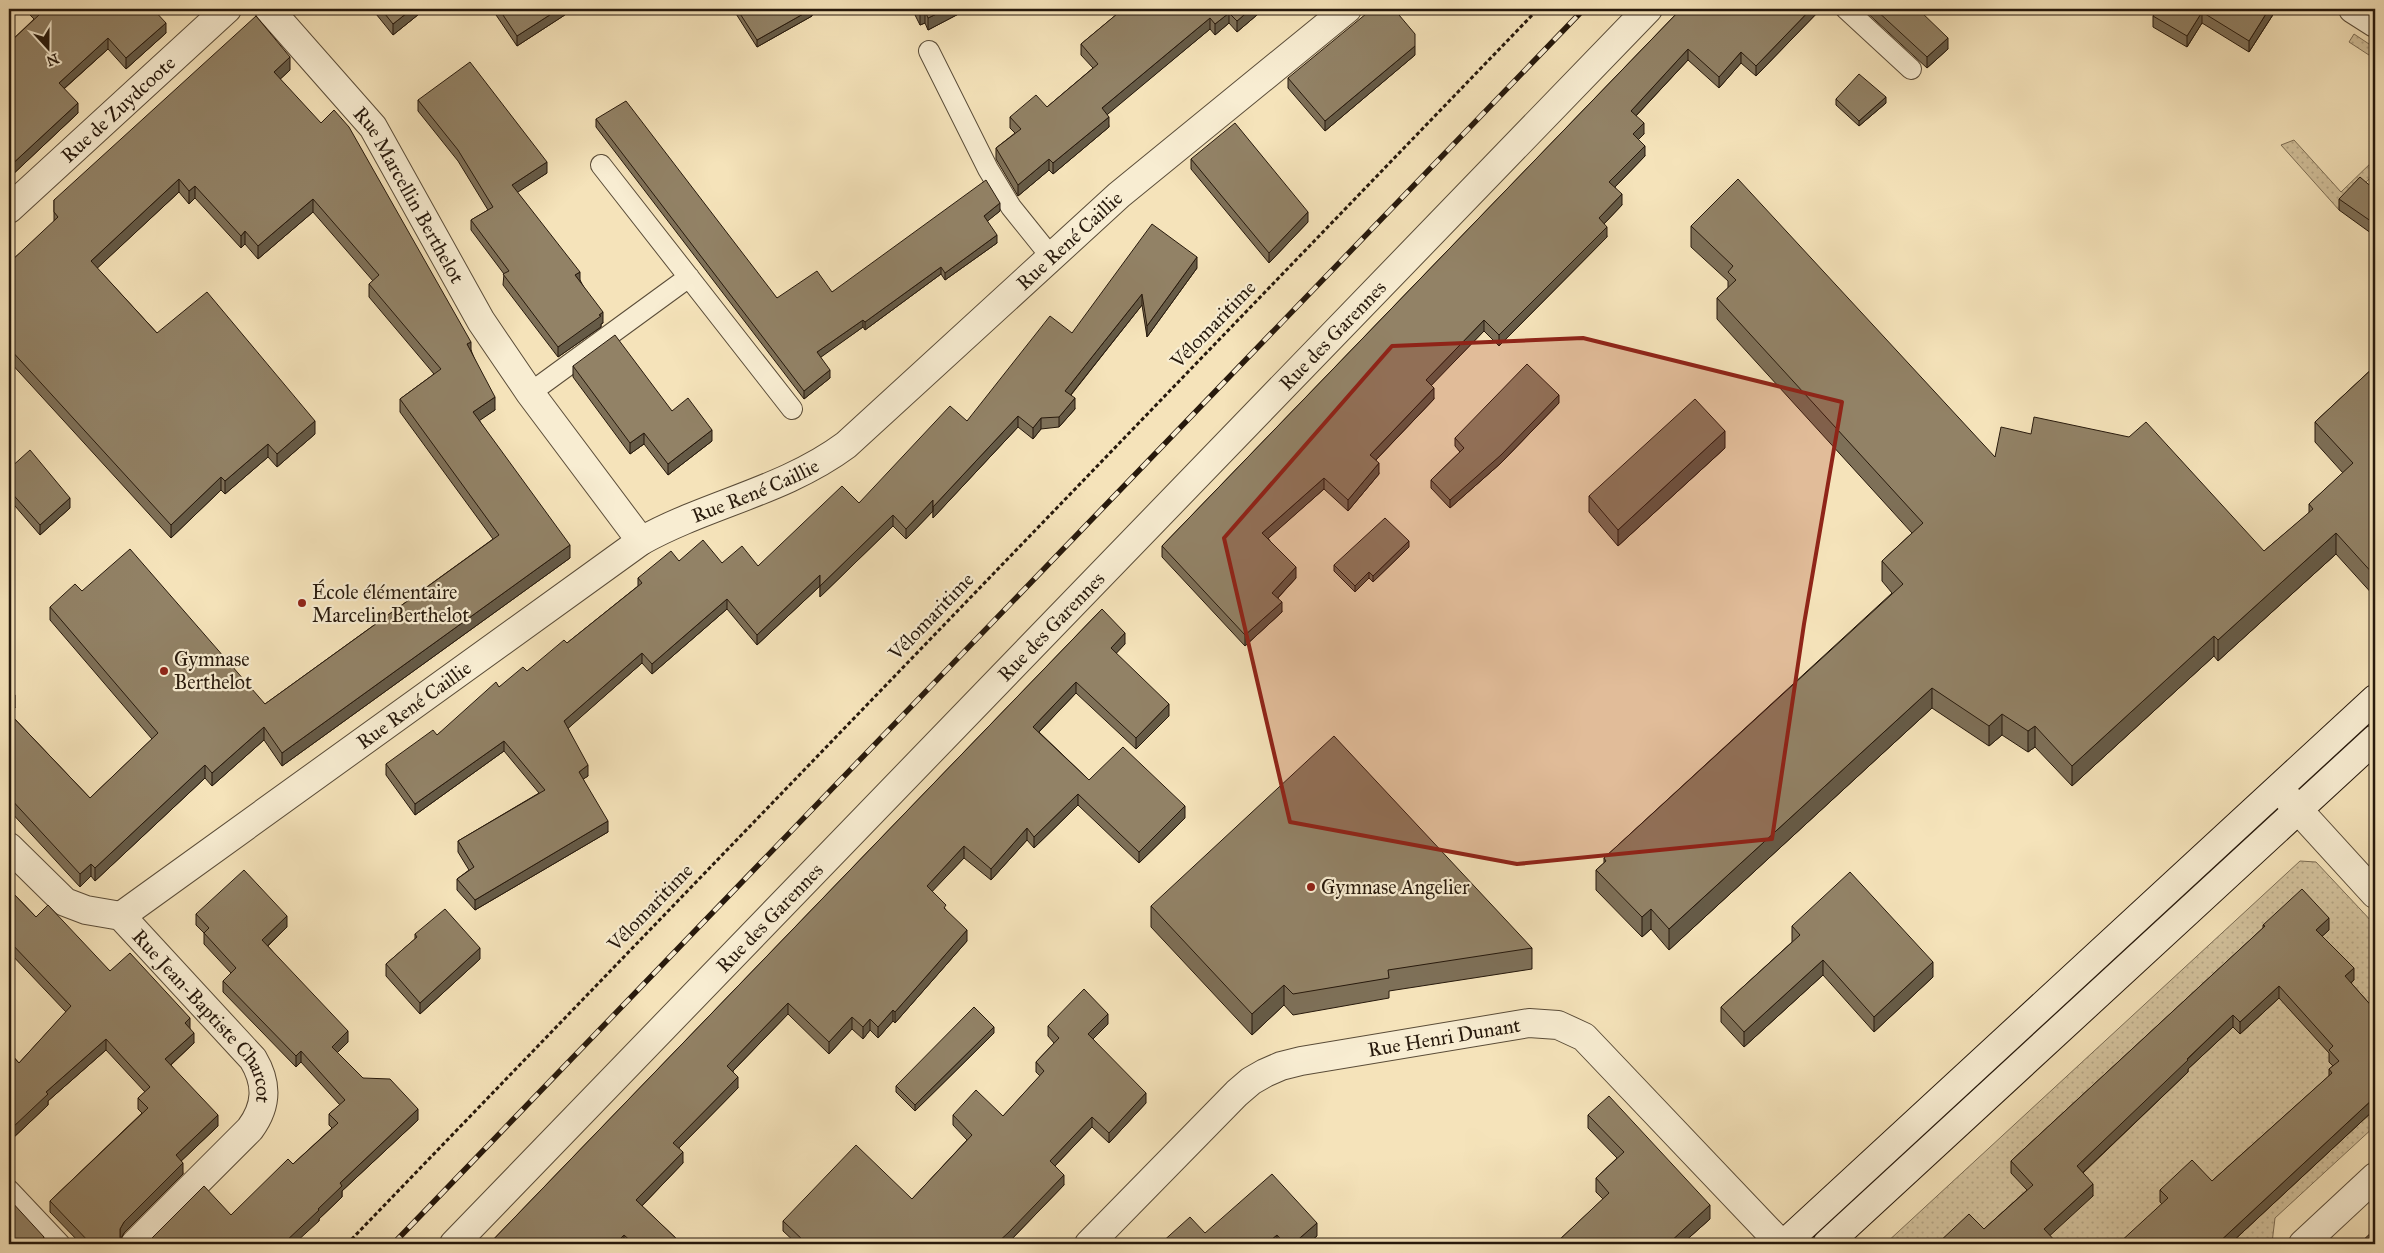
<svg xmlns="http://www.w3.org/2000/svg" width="2384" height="1253" viewBox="0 0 2384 1253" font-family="'IM FELL Great Primer',serif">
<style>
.grass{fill:url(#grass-dots);stroke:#7c6d54}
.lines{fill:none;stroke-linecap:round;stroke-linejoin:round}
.service-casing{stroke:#5a4c38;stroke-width:22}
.minor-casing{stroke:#5a4c38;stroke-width:30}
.secondary-casing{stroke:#27190c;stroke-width:30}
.path{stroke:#27190c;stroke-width:3;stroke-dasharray:4 2.5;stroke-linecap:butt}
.service{stroke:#f8edd2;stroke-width:20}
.minor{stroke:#f8edd2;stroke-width:28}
.secondary{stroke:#f8edd2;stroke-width:28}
.rail-casing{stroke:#27190c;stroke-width:5.5}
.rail{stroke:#f8edd2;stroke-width:4;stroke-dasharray:11;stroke-linecap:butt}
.wall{fill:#7e7058;stroke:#27190c}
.shaded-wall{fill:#665b47;stroke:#27190c}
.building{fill:#928266;stroke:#27190c}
.marked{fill:#8f2418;fill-opacity:0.2;stroke:#8f2418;stroke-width:4;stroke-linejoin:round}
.poi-dot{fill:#8f2418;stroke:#f8edd2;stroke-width:2}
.labels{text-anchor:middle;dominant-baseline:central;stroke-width:4.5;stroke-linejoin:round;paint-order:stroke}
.street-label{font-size:20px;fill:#27190c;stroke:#f8edd2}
.poi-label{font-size:20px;fill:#27190c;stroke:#f8edd2;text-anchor:start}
</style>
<defs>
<pattern id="grass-dots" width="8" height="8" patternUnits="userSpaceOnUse" patternTransform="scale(1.25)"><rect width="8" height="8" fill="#d2c19c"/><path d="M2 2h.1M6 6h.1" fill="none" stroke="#b4a585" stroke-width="1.8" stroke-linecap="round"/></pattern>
</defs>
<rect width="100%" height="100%" fill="#f5e3ba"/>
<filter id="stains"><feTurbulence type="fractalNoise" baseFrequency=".004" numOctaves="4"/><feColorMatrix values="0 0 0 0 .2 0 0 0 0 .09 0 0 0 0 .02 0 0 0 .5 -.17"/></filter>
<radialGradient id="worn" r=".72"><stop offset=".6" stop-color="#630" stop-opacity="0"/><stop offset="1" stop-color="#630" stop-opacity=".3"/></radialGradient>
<path class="grass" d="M2354 34 2375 48V59L2349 42Z
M2294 140 2341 192 2375 159V173L2339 210 2281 145Z
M2220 858 2225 864 1829 1225 1827 1221Z
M2300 861 2316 862 2375 925V1126L2275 1218 2272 1243 1885 1244Z"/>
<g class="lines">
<defs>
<path id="service" d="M1846 9 1911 69
M929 51 988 169 1011 207 1052 258
M601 165 792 409
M530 393 689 277
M9 1190 60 1244"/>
<g id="minor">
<path id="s1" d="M269 9 373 127 481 321 530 393 641 541"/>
<path d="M2353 9 2375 23"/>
<path id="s2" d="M9 209 227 9"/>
<path d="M2282 792 2375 894"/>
<path id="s3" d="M9 847 65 902 86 910 121 916 253 1059C268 1084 267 1106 250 1129L135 1244"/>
<path id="s4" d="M121 916 641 541C707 504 784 491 846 445L1119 195 1347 9"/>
<path id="s5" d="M454 1244 1648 9"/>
<path id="s6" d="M1089 1244 1237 1093 1251 1081 1265 1073 1281 1066 1301 1061 1529 1023 1558 1025 1584 1037 1781 1244"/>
<path d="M2303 1244 2375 1177"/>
</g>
<path id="secondary" d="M1784 1244 2375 699
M1827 1244 2375 739"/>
</defs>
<use href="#service" class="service-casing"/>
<use href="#minor" class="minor-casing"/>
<use href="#secondary" class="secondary-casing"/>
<path class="path" d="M347 1244 1538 9"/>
<use href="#service" class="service"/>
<use href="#minor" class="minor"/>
<use href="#secondary" class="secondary"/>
<defs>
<path id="rail" d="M393 1244 1584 9"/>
</defs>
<use href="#rail" class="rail-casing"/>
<use href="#rail" class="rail"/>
</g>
<path class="wall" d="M24 9H153L166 33 126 69 108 49 64 89 78 113 9 178V43L34 19Z
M372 9H424V10L393 35Z
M492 9H574L517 46Z
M733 9H812V16L757 47Z
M912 9H968L928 30 925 23 920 25Z
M1123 9H1264L1237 32 1229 23 1215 35 1210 29 1107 114 1109 127 1053 174 1049 170 1018 196 996 159V148L1015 133 1010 128V117L1047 107 1093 68 1081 55V44Z
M1681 9H1821L1756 76 1741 63 1719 88 1688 60 1636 116 1644 134 1638 139 1645 156 1615 187 1622 205 1604 224 1607 237 1499 346 1484 331 1431 385 1434 399 1376 460 1379 474 1348 511 1324 489 1268 538 1296 578 1278 598 1282 612 1245 646 1162 557V546Z
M1863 9H1918L1948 49 1927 68Z
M2150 9H2276V10L2249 52 2202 23 2187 47 2153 27V16L2155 13Z
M1415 55 1325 131 1288 88V78Z
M290 70 280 79 471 350 495 410 479 420 570 558 282 766 264 740 212 786 205 778 95 881 91 876 80 887 9 810V688L15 708 9 713 90 798 152 739 50 620V607L82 591 265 704 493 539 400 412V399L434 374 369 297V284L373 281 313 212 258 259 245 244 241 248 195 198 189 204 179 192 97 268 157 333 315 434 277 467 268 457 225 494 221 490 171 538 9 361V263L54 222V200Z
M1836 99 1886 103 1859 126 1836 105Z
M418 100 547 173 517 192 580 280 603 323 601 324V327L558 357 503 285 504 274 471 230V220L488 210 458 161 418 111Z
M596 119 777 298 832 292 1000 211 987 221 997 243 945 280 941 274 865 330 863 327 820 357 830 378 804 399 596 127Z
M1191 159 1308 222 1269 263 1191 169Z
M2375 190V236L2339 210V199Z
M1691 226 1995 457 2264 551 2309 513V504L2343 473 2315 442V422L2375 366V597L2336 554 2218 661 2214 656 2072 786 2035 747 2028 752 2002 735 1989 746 1932 708 1669 950 1651 929 1642 937 1596 890V870L1604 863V858L1892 593 1882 581V561L1912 533 1717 319V298L1728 288V281L1691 247Z
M1197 268 1147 337 1142 305 1071 395 1075 409 1059 427 1041 429 1033 439 1018 427 933 518V511L906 539 893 526 820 597V586L757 645 727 609 652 674 642 663 568 728 588 776 583 779 608 832 475 910 457 890V879L469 870 458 852V841L539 793 504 751 415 815 386 775V764L437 735 499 687 527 671 567 643 638 586V578L679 561 722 563 758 566 859 503 967 421 1072 333Z
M573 366 672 411 712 441 668 475 644 444 630 454 573 377Z
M1559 403 1501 463 1450 508 1431 488V480L1460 452 1455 446V438Z
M1725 448 1618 546 1589 512V496Z
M9 469 70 508 40 535 9 499Z
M1409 547 1373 582 1369 578 1355 592 1334 571V565Z
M1102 609 1125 644 1116 653 1169 716 1136 749 1076 693 1039 732 1089 780 1185 818 1139 863 1078 805 1034 848 1027 840 991 880 964 858 932 891 946 910 967 941 895 1023 893 1021 878 1038 870 1030 863 1039 852 1029 829 1054 788 1014 733 1071 738 1088 679 1148 683 1163 642 1206 682 1244H489Z
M9 889 36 917 190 1029 194 1043 171 1065 218 1126 181 1161 183 1174 124 1233 121 1239 124 1244H81L50 1212V1201L142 1113 138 1109V1098L145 1092 106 1050 48 1101V1105L12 1139 9 1135V1052L19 1063 66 1012 9 952Z
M1151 906 1532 948V969L1389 991V998L1293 1015 1284 1005 1252 1035 1151 927Z
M196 914 287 927 268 946 348 1042 337 1053 363 1078 418 1120 342 1191V1197L319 1219V1221L231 1215 293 1164 332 1128 329 1125V1114L340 1105 301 1062 296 1067 223 992V981L231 973 204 944V933L196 925Z
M2263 925 2329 930 2322 936 2354 980 2351 983 2375 1010V1109L2230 1244 2162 1204 2160 1202V1190L2212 1181 2329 1076V1069L2333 1066 2329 1062V1053L2279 998 2240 1034 2233 1027 2188 1069V1072L2083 1173 2093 1196 1984 1229 2027 1190 2011 1173V1161L2263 928Z
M1792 926 1933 977 1874 1032 1823 975 1744 1047 1721 1022V1007L1792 942Z
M415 934 480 959 420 1014 386 976V964L415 939Z
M1108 1024 1093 1039 1146 1103 1109 1143 1092 1127 1055 1166 1064 1185 1007 1244H797L783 1231V1221L912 1199 967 1140 953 1125V1115L1003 1116 1040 1076 1036 1072V1062L1054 1043 1048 1036V1026Z
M994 1033 915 1111 896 1092V1086Z
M1588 1115 1710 1219 1682 1244H1557V1242L1603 1199 1596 1192V1178L1617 1158 1588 1128Z
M1205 1233 1317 1236 1307 1244H1160Z"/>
<path class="shaded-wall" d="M412 9H424V10L393 35V24Z
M559 9H574L517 46V36Z
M812 9V16L757 47V40Z
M947 9H968L928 30V18Z
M1251 9H1264L1237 32V21Z
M1811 9H1821L1756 76V66Z
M2269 9H2276V10L2249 52V41Z
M925 11V23L920 25V14Z
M2202 12V23L2187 47V36Z
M1229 13V23L1215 35V24Z
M1210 18V29L1102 119V108Z
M166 23V33L126 69V58Z
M108 38V49L59 93V83Z
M1948 38V49L1927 68V57Z
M1415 46V55L1325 131V121Z
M1688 49V60L1631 121V111Z
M1741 52V63L1719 88V77Z
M290 57V70L274 85V72Z
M1886 97V103L1859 126V121Z
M78 103V113L9 178V167Z
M1109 117V127L1053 174V163Z
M1644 123V134L1633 145V134Z
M1645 146V156L1609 193V182Z
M1049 159V170L1018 196V185Z
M547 162V173L512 196V185Z
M179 179V192L91 274V261Z
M195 186V198L189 204V191Z
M1622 194V205L1599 229V218Z
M313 199V212L258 259V246Z
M1000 203V211L984 224V216Z
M1308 212V222L1269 263V253Z
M1607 227V237L1499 346V335Z
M245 231V244L241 248V236Z
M997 235V243L945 280V273Z
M1197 257V268L1147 337V326Z
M941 267V274L865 330V322Z
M580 272V282L575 275Z
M1142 294V305L1065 402V391Z
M603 312V323L601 324V327L558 357V347Z
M863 320V327L817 360V352Z
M1484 320V331L1426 391V380Z
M471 342V354L467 344Z
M830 370V378L804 399V391Z
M1434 388V399L1370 466V455Z
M1559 395V403L1501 463 1450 508V500Z
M495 397V410L473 425V412Z
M1075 398V409L1059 427V417Z
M1018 416V427L933 518V507Z
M1041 418V429L1033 439V428Z
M315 421V434L277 467V454Z
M712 430V441L668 475V464Z
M1725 431V448L1618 546V530Z
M644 433V444L630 454V443Z
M268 444V457L225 494V481Z
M1379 463V474L1348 511V500Z
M221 477V490L171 538V525Z
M1324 478V489L1262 544V533Z
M70 498V508L40 535V525Z
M933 500V511L906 539V529Z
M893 515V526L820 597V586Z
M2336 533V554L2218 661V640Z
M1409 541V547L1373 582V576Z
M570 545V558L282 766V753Z
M1296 567V578L1272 604V593Z
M1369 572V578L1355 592V586Z
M820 575V586L757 645V635Z
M727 599V609L652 674V664Z
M1282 602V612L1245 646V635Z
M1125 633V644L1111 659V648Z
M2214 636V656L2072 786V766Z
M642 653V663L564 732V721Z
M1076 682V693L1033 738V727Z
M1932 688V708L1669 950V929Z
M15 695V708L9 714V701Z
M1169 704V716L1136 749V738Z
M2002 714V735L1989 746V726Z
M2035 726V747L2028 752V731Z
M264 727V740L212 786V773Z
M504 741V751L415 815V804Z
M205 765V778L95 881V868Z
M588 765V776L579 782V772Z
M1078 794V805L1034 848V837Z
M1185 806V818L1139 863V852Z
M608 821V832L475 910V900Z
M1027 828V840L991 880V869Z
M964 846V858L927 897V886Z
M91 864V876L80 887V874Z
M1651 909V929L1642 937V917Z
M287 916V927L262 951V940Z
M2329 918V930L2316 942V930Z
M967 930V941L895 1023V1012Z
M480 948V959L420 1014V1003Z
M1823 960V975L1744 1047V1032Z
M1933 962V977L1874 1032V1017Z
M2354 968V980L2345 988V976Z
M1284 985V1005L1252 1035V1014Z
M2279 986V998L2240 1034V1022Z
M788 1003V1014L727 1077V1066Z
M893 1010V1021L878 1038V1027Z
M1108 1014V1024L1088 1044V1034Z
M2233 1015V1027L2188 1069V1072L2077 1178V1166Z
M852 1017V1029L829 1054V1042Z
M190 1018V1029L185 1023Z
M870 1019V1030L863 1039V1027Z
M994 1027V1033L915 1111V1105Z
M348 1031V1042L332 1058V1047Z
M194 1033V1043L165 1070V1059Z
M106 1039V1050L48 1101V1105L12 1139V1128L46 1092Z
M301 1051V1062L296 1067V1056Z
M738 1077V1088L673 1154V1143Z
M1146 1093V1103L1109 1143V1133Z
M2375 1097V1109L2230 1244H2217Z
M418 1109V1120L342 1191V1197L319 1219V1221L294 1244H283L318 1209 340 1183Z
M218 1115V1126L176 1166V1155Z
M1092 1117V1127L1050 1171V1161Z
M683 1152V1163L636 1212V1200Z
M183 1163V1174L124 1233 120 1240V1229L124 1222Z
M1064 1175V1185L1007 1244H996Z
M2093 1184V1196L2044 1241V1229Z
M1710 1205V1219L1682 1244H1668Z
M1317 1223V1236L1307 1244H1293Z
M624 1235V1244H615Z
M1277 1235V1244H1266Z
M44 1237V1244H37Z"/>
<path class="building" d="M34 9H153L166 23 126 58 108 38 59 83 78 103 9 167V43L40 14Z
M381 9H412L393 24Z
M499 9H559L517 36Z
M737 9H812L757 40Z
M918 9H947L928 18 925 11 920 14Z
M1123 9H1251L1237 21 1229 13 1215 24 1210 18 1102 108 1109 117 1053 163 1049 159 1018 185 996 148 1021 129 1010 117 1036 95 1047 107 1098 64 1081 44Z
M1372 9H1394L1415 34V46L1325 121 1288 78Z
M1681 9H1811L1756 66 1741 52 1719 77 1688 49 1631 111 1644 123 1633 134 1645 146 1609 182 1622 194 1599 218 1607 227 1499 335 1484 320 1426 380 1434 388 1370 455 1379 463 1348 500 1324 478 1262 533 1296 567 1272 593 1282 602 1245 635 1162 546Z
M1875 9H1918L1948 38 1927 57Z
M2158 9H2269L2249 41 2202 12 2187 36 2153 16Z
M256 16 290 57 274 72 321 123 334 110 349 127 471 342 467 344 495 397 473 412 570 545 282 753 264 727 212 773 205 765 95 868 91 864 80 874 9 797V713L90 798 158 733 50 607 75 584 82 591 130 549 265 704 499 535 400 399 441 369 369 284 379 275 313 199 258 246 245 231 241 236 195 186 189 191 179 179 91 261 157 333 207 292 315 421 277 454 268 444 225 481 221 477 171 525 9 348V263L58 217 54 212V200Z
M470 62 547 162 512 185 580 272 575 275 603 312 599 315 601 316 558 347 503 274 509 271 471 220 493 207 458 150 418 100Z
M1859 74 1886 97 1859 121 1836 99Z
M626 101 777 298 817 271 832 292 986 180 1000 203 984 216 997 235 945 273 941 267 865 322 863 320 817 352 830 370 804 391 596 119Z
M1235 123 1308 212 1269 253 1191 159Z
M2360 177 2375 190V224L2339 199Z
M1738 179 1995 457 2001 427 2031 434 2034 417 2129 437 2146 422 2264 551 2313 509 2309 504 2353 463 2315 422 2375 366V576L2336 533 2218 640 2214 636 2072 766 2035 726 2028 731 2002 714 1989 726 1932 688 1669 929 1651 909 1642 917 1596 870 1606 861 1604 858 1903 584 1882 561 1923 523 1717 298 1736 280 1728 272 1733 266 1691 226Z
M1152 224 1197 257 1147 326 1142 294 1065 391 1075 398 1059 417 1041 418 1033 428 1018 416 933 507V500L906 529 893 515 820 586V575L757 635 727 599 652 664 642 653 564 721 588 765 579 772 608 821 475 900 457 879 474 867 458 841 545 790 504 741 415 804 386 764 433 730 437 735 496 682 499 687 523 667 527 671 564 640 567 643 642 583 638 578 671 551 679 561 703 540 722 563 742 546 758 566 842 486 859 503 950 406 967 421 1050 316 1072 333Z
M615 335 672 411 688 398 712 430 668 464 644 433 630 443 573 366Z
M1527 364 1559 395 1501 455 1450 500 1431 480 1464 448 1455 438Z
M1695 399 1725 431 1618 530 1589 496Z
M30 450 70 498 40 525 9 490V469Z
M1385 518 1409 541 1373 576 1369 572 1355 586 1334 565Z
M1102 609 1125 633 1111 648 1169 704 1136 738 1076 682 1033 727 1089 780 1123 747 1185 806 1139 852 1078 794 1034 837 1027 828 991 869 964 846 927 886 946 905 944 908 967 930 895 1012 893 1010 878 1027 870 1019 863 1027 852 1017 829 1042 788 1003 727 1066 738 1077 673 1143 683 1152 636 1200 682 1244H634L624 1235 615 1244H489Z
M9 688 15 695 9 701Z
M1334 736 1532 948 1388 970 1389 978 1293 994 1284 985 1252 1014 1151 906Z
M244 870 287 916 262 940 348 1031 332 1047 363 1078 390 1079 418 1109 340 1183 342 1186 318 1209 319 1210 283 1244H146L204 1186 231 1215 288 1159 293 1164 338 1123 329 1114 345 1100 301 1051 296 1056 223 981 236 968 204 933 209 928 196 914Z
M1850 872 1933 962 1874 1017 1823 960 1744 1032 1721 1007 1800 935 1792 926Z
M9 889 36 917 48 905 110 971 130 953 190 1018 185 1023 194 1033 165 1059 218 1115 176 1155 183 1163 124 1222 120 1229V1238L124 1244H91L50 1201 148 1108 138 1098 150 1087 106 1039 46 1092 48 1094 12 1128 9 1124V1052L19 1063 71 1006 9 941Z
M2302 889 2329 918 2316 930 2354 968 2345 976 2375 1010V1097L2217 1244H2118L2168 1198 2160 1190 2192 1160 2212 1181 2332 1073 2329 1069 2339 1061 2329 1050 2333 1046 2279 986 2240 1022 2233 1015 2187 1059 2188 1060 2077 1166 2093 1184 2044 1229 2058 1244H1937L1969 1214 1984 1229 2033 1185 2011 1161 2265 926 2263 925Z
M445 909 480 948 420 1003 386 964 417 937 415 934Z
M1084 989 1108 1014 1088 1034 1146 1093 1109 1133 1092 1117 1050 1161 1064 1175 1009 1232 996 1244H807L783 1221 856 1145 912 1199 972 1135 953 1115 976 1090 1003 1116 1044 1071 1036 1062 1059 1038 1048 1026Z
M974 1007 994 1027 915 1105 896 1086Z
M1609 1096 1710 1205 1668 1244H1559L1557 1242 1609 1193 1596 1178 1624 1152 1588 1115Z
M1272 1174 1317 1223 1293 1244H1285L1277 1235 1266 1244H1160L1190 1217 1205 1233Z
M10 1200 44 1237 37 1244H9V1201Z
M2375 1229V1244H2359Z"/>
<path class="marked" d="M1583 338 1842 402 1804 624 1772 839 1517 864 1290 822 1224 538 1392 346Z"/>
<g class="poi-dot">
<circle cx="302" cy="603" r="5"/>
<circle cx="164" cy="671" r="5"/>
<circle cx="1311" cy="887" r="5"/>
</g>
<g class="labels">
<g class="street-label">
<text stroke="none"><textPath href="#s2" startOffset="148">Rue de Zuydcoote</textPath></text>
<text stroke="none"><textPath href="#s1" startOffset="234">Rue Marcellin Berthelot</textPath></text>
<text stroke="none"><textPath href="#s4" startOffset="1171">Rue René Caillie</textPath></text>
<text transform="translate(1213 324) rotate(-46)">Vélomaritime</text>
<text stroke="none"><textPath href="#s5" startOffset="1264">Rue des Garennes</textPath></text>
<text stroke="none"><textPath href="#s4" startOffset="766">Rue René Caillie</textPath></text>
<text transform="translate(931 616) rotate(-46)">Vélomaritime</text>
<text stroke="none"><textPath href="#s5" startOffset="859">Rue des Garennes</textPath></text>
<text stroke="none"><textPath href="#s4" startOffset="361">Rue René Caillie</textPath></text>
<text transform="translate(650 907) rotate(-46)">Vélomaritime</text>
<text stroke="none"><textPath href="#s5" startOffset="454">Rue des Garennes</textPath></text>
<text stroke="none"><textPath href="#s3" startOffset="268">Rue Jean-Baptiste Charcot</textPath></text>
<text stroke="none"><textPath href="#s6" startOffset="429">Rue Henri Dunant</textPath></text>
</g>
<g class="poi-label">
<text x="312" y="592">École élémentaire<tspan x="312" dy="23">Marcelin Berthelot</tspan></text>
<text x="174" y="659">Gymnase<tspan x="174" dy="23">Berthelot</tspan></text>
<text x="1321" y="887">Gymnase Angelier</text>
</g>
</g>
<rect width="2384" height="1253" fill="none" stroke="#f5e3ba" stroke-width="30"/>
<rect x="10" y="10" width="2364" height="1233" fill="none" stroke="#27190c" stroke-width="2.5"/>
<rect x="15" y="15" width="2354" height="1223" fill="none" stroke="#27190c"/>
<g transform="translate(48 48) rotate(159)" stroke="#f8edd2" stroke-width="4" paint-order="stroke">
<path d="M0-4L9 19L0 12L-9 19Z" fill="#27190c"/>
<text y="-8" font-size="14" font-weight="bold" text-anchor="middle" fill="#27190c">N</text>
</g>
<rect width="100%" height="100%" filter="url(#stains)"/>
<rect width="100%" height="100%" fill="url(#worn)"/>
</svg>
